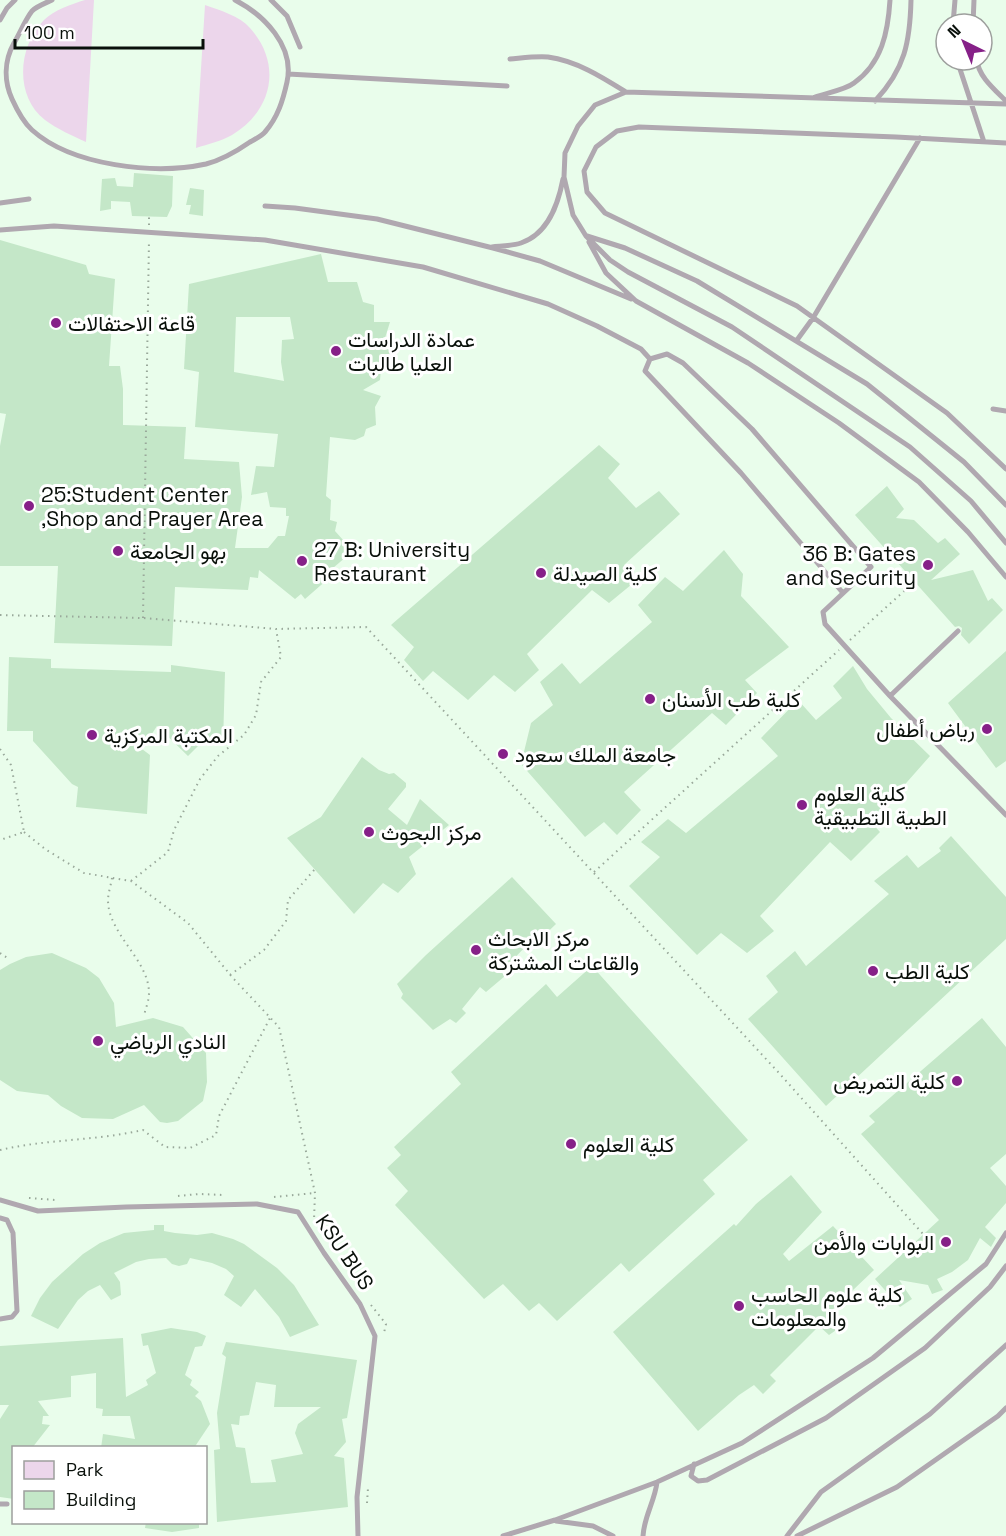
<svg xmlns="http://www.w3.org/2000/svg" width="1006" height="1536" viewBox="0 0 1006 1536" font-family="'Space Grotesk',Vazirmatn,sans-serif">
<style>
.green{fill:#ecd6eb}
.building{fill:#c4e7c8;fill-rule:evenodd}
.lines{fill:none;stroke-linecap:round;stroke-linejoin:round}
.path{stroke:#99a89a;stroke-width:2;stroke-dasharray:1.5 4.5;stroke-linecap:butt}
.lane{stroke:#b0a8b0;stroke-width:5}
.poi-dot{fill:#862088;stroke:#fff;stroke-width:2}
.labels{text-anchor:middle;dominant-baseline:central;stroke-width:6;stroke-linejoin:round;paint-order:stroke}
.poi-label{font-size:21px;fill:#09100a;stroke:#fff;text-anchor:start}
.street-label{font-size:21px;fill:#09100a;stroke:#fff}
</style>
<rect width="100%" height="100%" fill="#e9fdeb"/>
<path class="green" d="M85 0H94L86 142C73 136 57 129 45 120 14 96 18 46 44 20 54 10 72 4 85 0Z
M205 5C219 10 240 16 250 28 283 65 272 111 232 135 222 141 208 144 196 148Z"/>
<path class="building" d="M134 173 173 176 172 206 167 217 132 216 130 202 111 201V209L100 211 102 179 115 178 117 186 133 187Z
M190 188 204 190 203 216 189 214 191 205H186Z
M0 240 86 265 89 274 115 279 109 366H120L123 389V425L186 427 184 459 239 462 242 497 235 548H268L278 536H285L289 516H286V508L270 507 267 492 251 495 256 466 274 467 278 434 195 427 199 372 184 369 189 284 321 254 328 282H357L363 302 374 305V322H390L385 338 394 339 387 369H381L380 380 363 390 381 396 375 407 376 425 366 429 364 436 355 440 330 437 326 496 331 500 330 520 337 522 335 531 353 551 333 568 336 572 305 599 301 594 295 599 259 570 258 578 250 577 248 590 175 587 172 646 54 643 58 566H0V446L6 414 0 413ZM236 317H290L294 339 282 340 281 362 284 381 234 372Z
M599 445 620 464 608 478 636 508 659 491 680 514 624 565 637 580 609 603 592 590 527 654 539 670 515 692 494 675 468 700 433 671 423 681 404 660 414 647 391 625Z
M887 486 904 509 896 518 914 520 938 543 945 538 960 554 931 580 973 570 988 601 992 598 1003 610 969 644 961 635 962 628 959 626 955 627 855 515Z
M724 550 743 574 741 596 789 647 745 680 757 693 726 725 712 713 624 792 641 810 617 835 604 822 585 837 521 764 531 723 553 705 540 682 562 663 580 684 652 622 638 605 665 577 683 591Z
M1006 651V761L996 768 948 703Z
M9 657 51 659V668L171 672V665L225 672 223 745 201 743 188 756 157 726 142 749 150 755 147 814 76 807 78 787 72 784 33 741V731H7Z
M853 666 867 689 891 718 930 756 900 790 869 820 880 832 851 861 830 842 760 916 774 931 747 953 721 933 697 955 629 886 660 857 641 842 668 819 686 833 778 756 761 738 798 700 816 720 842 698 833 686Z
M362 757 379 770 389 774 394 773 406 783V787L388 809 407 825 420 799 449 825 409 857 416 874 398 893 383 883 354 914 287 838 321 817Z
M951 836 1006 897V939L826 1106 748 1019 778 992 766 976 795 951 806 966 889 894 874 881 907 855 918 868 941 851 939 848Z
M512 877 556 924 533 946 529 943 501 972 505 976 486 992 480 987 462 1009 466 1013 456 1023 450 1019 433 1030 401 998 403 994 397 984 426 955Z
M52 953 86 968 99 978 114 1003 116 1027 153 1018 183 1027 206 1053 207 1082 203 1101 178 1121 167 1123 160 1122 144 1105 113 1119 82 1118 61 1106 48 1095 17 1091 0 1080V970L10 964 26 957Z
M592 966 748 1140 703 1180 715 1194 629 1272 621 1263 557 1321 539 1303 529 1311 503 1284 484 1299 395 1205 408 1191 387 1168 401 1155 394 1147 461 1084 451 1072 546 984 557 997Z
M982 1018 1006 1047V1154L990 1168 1006 1186V1203L985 1227 996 1238 991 1247 980 1238 968 1260 952 1272 937 1279 943 1290 932 1294 928 1285 899 1280 912 1299 900 1307 875 1279 939 1220 861 1134 875 1122 869 1116Z
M791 1175 822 1212 783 1254 789 1261 833 1226 874 1270 830 1312 842 1326 829 1335 819 1326 770 1375 776 1381 763 1394 754 1385 739 1395 698 1431 613 1332 734 1224 736 1226 756 1204Z
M154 1225H164V1231L175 1233 197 1235 212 1233 233 1239 244 1244 277 1268 294 1285 319 1325 290 1337 279 1317 255 1289 241 1307 224 1295 234 1276 226 1269 212 1263 190 1258 187 1264 179 1266 172 1264 166 1258 149 1259 136 1262 114 1273 120 1282 121 1295 111 1300 100 1285 88 1291 78 1300 58 1329 31 1316 40 1298 52 1282 83 1254 100 1243 124 1233 154 1230Z
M171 1328 197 1332 206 1336 202 1346 195 1347 185 1375 192 1380 190 1385 199 1392 195 1396 201 1401 210 1424 194 1448H101L103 1434 135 1439 130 1416H102L103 1409 96 1408V1373L71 1376V1397L38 1401 49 1416H43L42 1424 50 1425 32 1448H14V1499L0 1497V1419L9 1405H0V1346L123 1338 126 1397 148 1385 146 1380 156 1373 148 1345 143 1346 141 1334Z
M226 1342 357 1360 347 1418 342 1419 346 1442 334 1456 344 1458 348 1507 217 1522 214 1450 220 1449 217 1413 226 1357 222 1354ZM256 1382 276 1385 274 1407H321L298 1424 295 1433 303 1454 271 1460 276 1482 251 1483 245 1448 236 1447 231 1424 239 1425 240 1416 249 1415Z
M146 1522H199V1528L172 1532 145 1528Z"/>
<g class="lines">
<path class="path" d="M149 225V216
M0 615 143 618 276 629 366 627 779 1073 923 1234
M143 618 149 240
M850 640 914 582
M0 749 11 765 24 832 0 840
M24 832 45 849 84 873 131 881 188 923 232 977 279 1027 315 1193 314 1220
M594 872 839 650
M112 878C111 885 108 893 108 901 109 935 149 960 149 993 149 1000 146 1008 144 1015
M131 881 168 852 174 830 200 779 218 756 244 735 256 715 261 682 281 657 276 629
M0 953 9 959
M230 975 264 950 286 921 288 900 315 869
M0 1150C47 1139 95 1141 143 1130L165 1147 190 1148 216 1135 219 1116 270 1018
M178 1196 199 1194 223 1195
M274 1197 315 1193
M29 1198 56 1200
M371 1305 386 1324 384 1333
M367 1503 368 1488"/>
<path class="lane" d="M52 0C46 3 37 6 32 11 25 20 20 33 14 43 4 61 4 81 12 99 17 110 23 122 32 130 72 166 155 175 206 164 222 160 237 151 250 142 255 139 262 136 265 132 278 117 283 100 287 82 295 46 264 15 235 0
M271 0 287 16 300 47
M0 20 7 8 15 0
M953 24 955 0
M973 24 974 0
M510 59C522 58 536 56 548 57 577 61 602 77 626 92
M957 60 984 142
M977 60C978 76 995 90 1006 101
M288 74 507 86
M815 97C826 93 845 90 854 83 882 63 888 32 890 0
M875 101C905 69 910 42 911 0
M1006 104 626 92 595 105 578 126 565 153 564 177 573 215 586 236 610 260 628 272 732 327 910 447 971 501 1006 543
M1006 143 896 137 639 127 617 131 596 147 584 171 587 192 605 213 797 306 947 413 1006 469
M0 203 29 199
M265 206 295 208 377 219 493 248 540 261 631 299
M0 230 54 226 265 240 423 267 548 304 597 326 641 349 650 359
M587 236 625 248 697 281 867 384 964 462 1006 505
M589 242 606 273 636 301 748 363 839 423 919 482 968 532 1006 577
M492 247C501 246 512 246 521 243 548 234 558 205 563 179
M797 340 813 318 920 138
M650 359 667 354 683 363 752 429 871 567 823 612 825 624 890 696 1006 815
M650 359 645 371 741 473 843 593
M993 409 1006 411
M890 696 958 631
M0 1200 38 1211 126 1207 257 1204 298 1212 324 1253 360 1304 375 1336 357 1497 358 1536
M0 1218 7 1220 13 1233 17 1311 12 1317 0 1319
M694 1464 691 1476 698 1481 707 1480 826 1418 925 1348 990 1287 1006 1266
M0 1504H7
M556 1521 593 1526 613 1536
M503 1536 555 1520 657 1482 742 1443 873 1358 986 1264 1006 1233
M643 1536C644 1516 655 1501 657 1482
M787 1536 821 1492 930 1414 1006 1345
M797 1536 897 1487 998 1416 1006 1408"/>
</g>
<g class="poi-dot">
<circle cx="56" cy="323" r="6"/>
<circle cx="336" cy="351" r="6"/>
<circle cx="29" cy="506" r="6"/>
<circle cx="118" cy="551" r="6"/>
<circle cx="302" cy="561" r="6"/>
<circle cx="928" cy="565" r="6"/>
<circle cx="541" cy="573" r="6"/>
<circle cx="650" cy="699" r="6"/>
<circle cx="987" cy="729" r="6"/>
<circle cx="92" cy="735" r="6"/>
<circle cx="503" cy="754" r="6"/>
<circle cx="802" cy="805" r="6"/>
<circle cx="369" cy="832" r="6"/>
<circle cx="476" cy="950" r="6"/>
<circle cx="873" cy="971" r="6"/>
<circle cx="98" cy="1041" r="6"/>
<circle cx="957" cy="1081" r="6"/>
<circle cx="571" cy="1144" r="6"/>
<circle cx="946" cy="1242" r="6"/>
<circle cx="739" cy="1306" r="6"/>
</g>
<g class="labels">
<g class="poi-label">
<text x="68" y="323">قاعة الاحتفالات</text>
<text x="348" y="339">عمادة الدراسات<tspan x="348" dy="24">العليا طالبات</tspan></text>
<text x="41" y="494">25:Student Center<tspan x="41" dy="24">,Shop and Prayer Area</tspan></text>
<text x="314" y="549">27 B: University<tspan x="314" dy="24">Restaurant</tspan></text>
<text x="130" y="551">بهو الجامعة</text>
<text x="916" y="553" text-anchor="end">36 B: Gates<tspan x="916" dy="24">and Security</tspan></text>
<text x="553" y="573">كلية الصيدلة</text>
<text x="662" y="699">كلية طب الأسنان</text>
<text x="975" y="729" text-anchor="end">رياض أطفال</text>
<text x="104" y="735">المكتبة المركزية</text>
<text x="515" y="754">جامعة الملك سعود</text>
<text x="814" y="793">كلية العلوم<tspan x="814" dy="24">الطبية التطبيقية</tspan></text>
<text x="381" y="832">مركز البحوث</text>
<text x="488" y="938">مركز الابحاث<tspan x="488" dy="24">والقاعات المشتركة</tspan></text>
<text x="885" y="971">كلية الطب</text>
<text x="110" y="1041">النادي الرياضي</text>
<text x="945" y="1081" text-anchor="end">كلية التمريض</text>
<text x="583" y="1144">كلية العلوم</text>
<text x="934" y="1242" text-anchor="end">البوابات والأمن</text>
<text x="751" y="1294">كلية علوم الحاسب<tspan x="751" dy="24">والمعلومات</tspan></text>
</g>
<g class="street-label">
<text transform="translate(345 1252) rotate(56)">KSU BUS</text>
</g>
</g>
<rect x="12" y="1446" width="195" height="78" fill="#ffffff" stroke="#9d9f9d" stroke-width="1.5"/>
<rect x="24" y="1461" width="30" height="18" fill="#ecd6eb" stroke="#9d9f9d" stroke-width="1.5"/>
<text x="66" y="1476" font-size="18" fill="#09100a">Park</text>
<rect x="24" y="1491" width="30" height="18" fill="#c4e7c8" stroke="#9d9f9d" stroke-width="1.5"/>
<text x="66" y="1506" font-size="18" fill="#09100a">Building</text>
<g transform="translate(964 42) rotate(317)"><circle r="28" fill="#ffffff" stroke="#9d9f9d" stroke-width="1.5"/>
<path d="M0-4.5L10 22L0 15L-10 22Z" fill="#862088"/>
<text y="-9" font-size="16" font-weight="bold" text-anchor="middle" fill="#09100a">N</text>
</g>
<path d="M15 39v9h188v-9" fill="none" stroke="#09100a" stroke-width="3"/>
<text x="24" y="39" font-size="18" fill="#09100a" stroke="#ffffff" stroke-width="4.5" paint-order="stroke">100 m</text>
</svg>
